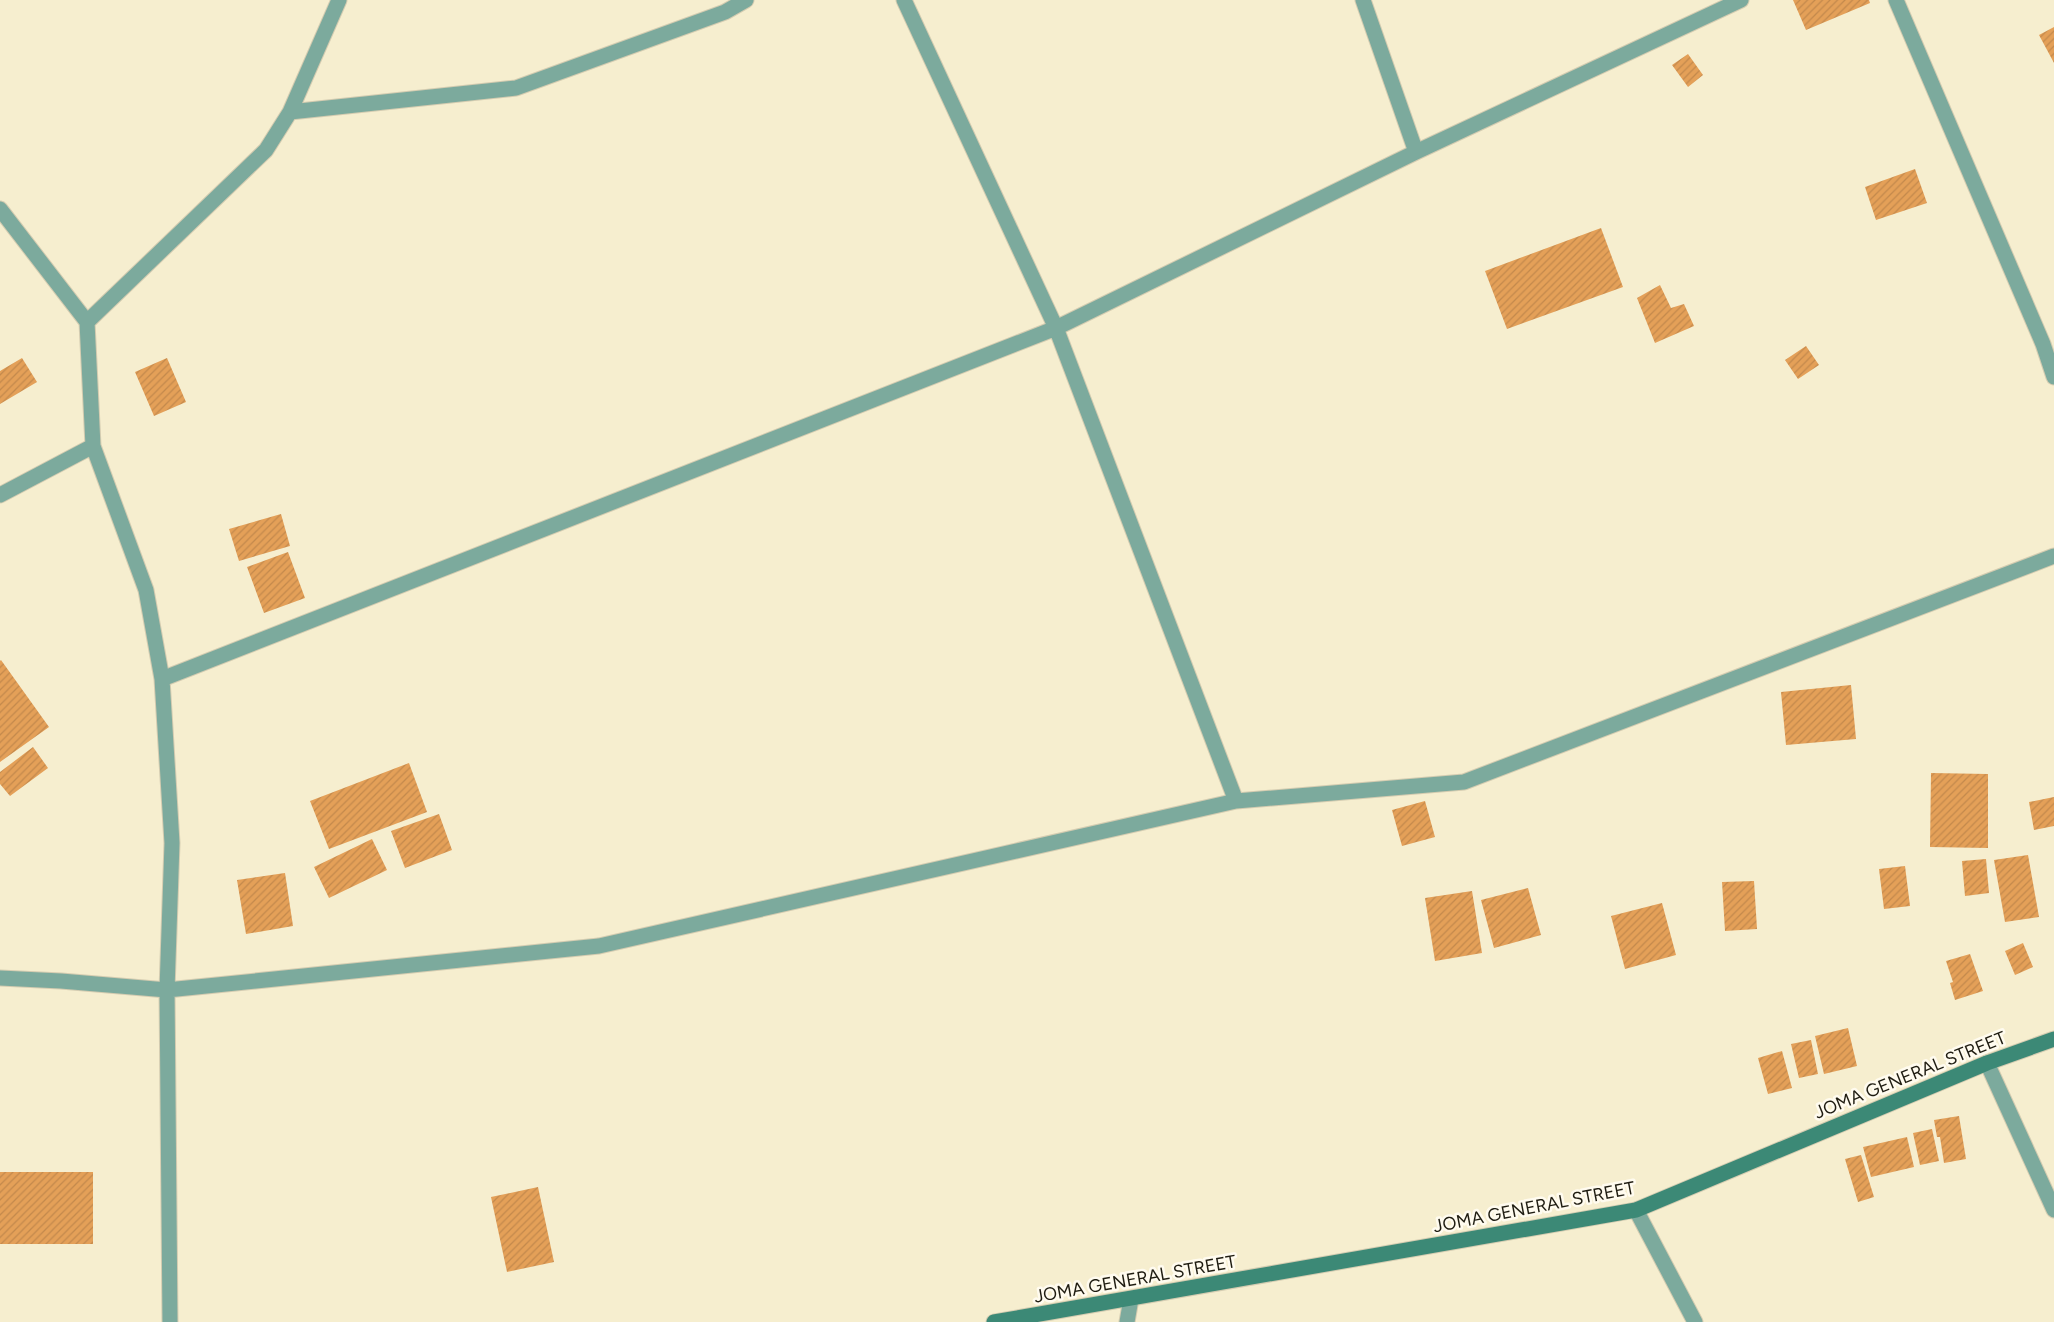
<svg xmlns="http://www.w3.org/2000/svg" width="2054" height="1322" viewBox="0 0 2054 1322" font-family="Figtree,sans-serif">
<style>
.building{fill:url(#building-hatch)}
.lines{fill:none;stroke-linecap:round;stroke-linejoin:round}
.street-casing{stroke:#d4ccb1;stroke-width:17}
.secondary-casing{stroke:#d4ccb1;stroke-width:17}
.street{stroke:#7caa9d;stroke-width:15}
.secondary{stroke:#3c8976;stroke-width:15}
.labels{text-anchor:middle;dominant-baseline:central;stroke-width:5;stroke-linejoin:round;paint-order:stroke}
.street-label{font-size:18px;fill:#1f1c11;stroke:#fffbef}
</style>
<defs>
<pattern id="building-hatch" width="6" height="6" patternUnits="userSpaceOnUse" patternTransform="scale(1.25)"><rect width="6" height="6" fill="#e4a058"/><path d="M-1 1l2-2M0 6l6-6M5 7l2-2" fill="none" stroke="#c3894c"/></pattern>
</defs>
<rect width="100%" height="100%" fill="#f6eecf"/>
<path class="building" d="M1793 0H1869L1870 3 1806 30Z
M2054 27V63L2039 35Z
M1688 54 1703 75 1688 87 1672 65Z
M1915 169 1927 203 1876 220 1865 187Z
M1601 228 1623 287 1507 329 1485 271Z
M1660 285 1671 308 1684 304 1694 326 1655 343 1637 298Z
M1806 346 1819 365 1798 379 1785 360Z
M22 358 37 382 0 404V371Z
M167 358 186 402 154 416 135 372Z
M281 514 290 546 239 561 229 529Z
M288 552 305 598 264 613 247 567Z
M1 660 49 727 0 762V661Z
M1851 685 1856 739 1786 745 1781 692Z
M33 747 48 768 10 796 0 784V772Z
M409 763 427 812 329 849 310 801Z
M1931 773 1988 774V848L1930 847Z
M2054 797V826L2034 830 2029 802Z
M1425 801 1435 837 1402 846 1392 810Z
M439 814 452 850 405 868 391 831Z
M372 839 387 870 329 898 314 867Z
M2028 855 2039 917 2005 922 1994 860Z
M1986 859 1989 893 1965 896 1962 861Z
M1905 866 1910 906 1884 909 1879 869Z
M285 873 293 926 246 934 237 880Z
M1754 881 1757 929 1725 931 1722 882Z
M1528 888 1541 935 1494 948 1481 900Z
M1472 891 1482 953 1435 961 1425 898Z
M1662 903 1676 955 1625 969 1611 916Z
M2023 943 2033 967 2015 975 2005 951Z
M1970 954 1983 991 1955 1000 1950 983 1953 982 1946 961Z
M1848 1028 1857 1066 1824 1074 1815 1036Z
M1811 1040 1818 1074 1799 1078 1791 1044Z
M1782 1051 1792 1088 1768 1094 1758 1058Z
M1959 1116 1966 1159 1944 1163 1940 1137H1937L1934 1120Z
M1932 1129 1939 1161 1920 1165 1913 1133Z
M1907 1137 1914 1167 1871 1177 1863 1147Z
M1861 1155 1874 1197 1858 1202 1845 1159Z
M0 1172H93V1244H0Z
M538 1187 554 1262 507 1272 491 1197Z"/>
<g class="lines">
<defs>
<path id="street" d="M904 0 1056 328 1236 801
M1363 0 1416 152
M1896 0 2043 344 2054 377
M290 112 516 88 725 12 746 0
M0 209 87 322 93 446 146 590 162 679 172 843 167 990 170 1322
M87 322 266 150 290 112 339 0
M0 495 93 446
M162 679 1056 328 1416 152 1741 0
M0 978 61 981 167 990 599 946 1236 801 1464 782 2054 556
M1987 1063 2054 1210
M1636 1210 1695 1322
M1127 1322 1131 1299"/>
<path id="secondary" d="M994 1322 1636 1210 1987 1063 2054 1039"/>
</defs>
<use href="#street" class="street-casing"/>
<use href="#secondary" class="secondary-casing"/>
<use href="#street" class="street"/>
<use href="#secondary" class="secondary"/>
</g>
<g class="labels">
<g class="street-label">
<text transform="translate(1910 1075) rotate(-22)">JOMA GENERAL STREET</text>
<text transform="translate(1534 1207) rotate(-11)">JOMA GENERAL STREET</text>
<text transform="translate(1135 1279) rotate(-10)">JOMA GENERAL STREET</text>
</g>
</g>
</svg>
